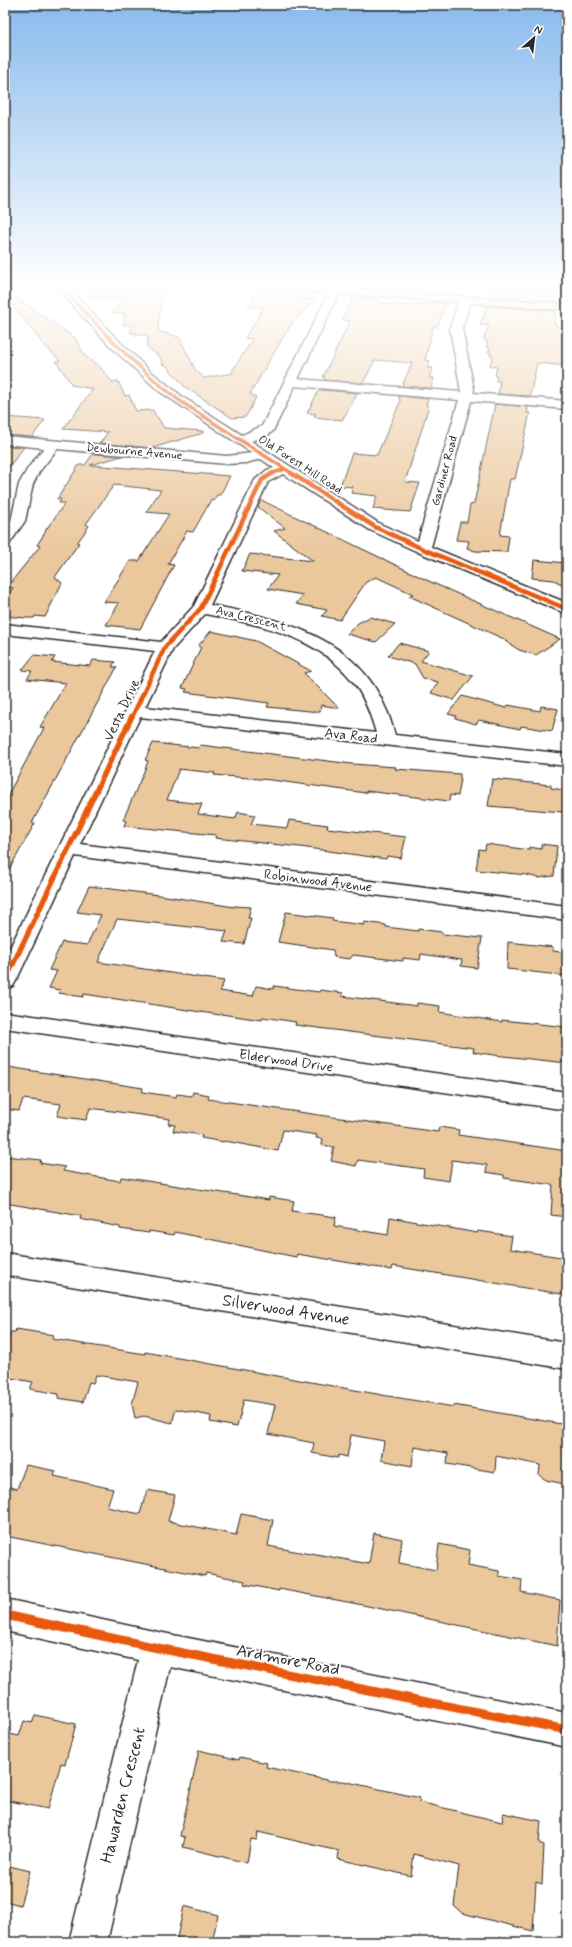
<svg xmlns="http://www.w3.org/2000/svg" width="572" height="1947" viewBox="0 0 572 1947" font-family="Mynerve,sans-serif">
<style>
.building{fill:#ebc79c;stroke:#2b2b2b}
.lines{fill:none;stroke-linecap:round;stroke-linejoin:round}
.minor-casing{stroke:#2b2b2b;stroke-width:3}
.major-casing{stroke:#2b2b2b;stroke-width:3}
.minor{fill:#fff;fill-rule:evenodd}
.major{fill:#fbddab;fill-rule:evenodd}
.cycleway-far3-casing{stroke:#fff;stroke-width:5}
.cycleway-far2-casing{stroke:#fff;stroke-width:6}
.cycleway-far1-casing{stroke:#fff;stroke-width:8}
.cycleway-casing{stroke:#fff;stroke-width:12}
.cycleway-far3{stroke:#e8590c;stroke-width:3.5}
.cycleway-far2{stroke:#e8590c;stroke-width:4.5}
.cycleway-far1{stroke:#e8590c;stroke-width:5.5}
.cycleway{stroke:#e8590c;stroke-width:9}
.labels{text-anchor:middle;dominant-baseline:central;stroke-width:4;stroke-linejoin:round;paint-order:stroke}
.far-street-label{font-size:12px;fill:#2b2b2b;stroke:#fff}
.street-label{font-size:14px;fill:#2b2b2b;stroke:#fff}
.near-street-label{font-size:17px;fill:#2b2b2b;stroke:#fff}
</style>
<rect width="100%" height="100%" fill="#fff"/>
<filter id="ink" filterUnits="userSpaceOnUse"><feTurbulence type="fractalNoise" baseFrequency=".025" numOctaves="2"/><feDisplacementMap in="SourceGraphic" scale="8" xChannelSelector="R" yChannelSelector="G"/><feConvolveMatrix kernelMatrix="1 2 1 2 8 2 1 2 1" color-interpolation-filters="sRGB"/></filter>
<g filter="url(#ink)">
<path class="building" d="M88 284H139L172 287 161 300 158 331 179 337 195 369 204 378 233 373 232 371 253 339 245 338 264 308 248 307 258 291 305 295 302 299 315 300 292 323 275 351 250 394 256 397 248 413 245 417 232 418 184 386 166 365H163L160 357 147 347 148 335H135L136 333H130L132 325H123L125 314 111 313 123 299 88 297Z
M435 284H452L449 294 432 293Z
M509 284H559L557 302 490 297 493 289 507 290Z
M5 290 74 337 86 357 101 368 112 382 118 381 125 396 129 395 136 411 153 410 155 415 158 418 164 428 203 431V433L152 448 100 443 108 432 63 429 93 389 72 385 56 361H60L42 343 5 295Z
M353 298 380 300 378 303 417 306 418 303 428 304 429 302 446 303 437 327 433 326 425 360 430 361 427 368H433L429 378H434L431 388 402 386 412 363 375 360 363 383 324 380 325 377H323L350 321 342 320Z
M487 306 556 311 554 323 567 334V366L537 363 530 396 498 394 500 381H496L497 377 495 376 497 367 490 366 493 356H490L491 352H488L490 348 486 347 488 341H485L484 338 489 325H480Z
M319 390 358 393 342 420 314 417 316 414 307 413Z
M399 396 428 399 426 405 429 406 405 482 420 483 410 512 373 509 377 496 351 493 353 487 340 486 352 453 377 455 400 402Z
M495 404 528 407 527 413H530L515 479H510L500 535 509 536 507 552 475 551 467 548 469 541 456 540 460 522H467L470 505 474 504Z
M5 417 45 420 32 437 5 435Z
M5 446 24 447 5 472Z
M93 454 122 456 90 465 230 476 220 495H217L213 501 211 500 193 532 187 531 168 564 174 565 140 629 106 625 119 603 104 602 130 561H139L169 514 146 512 161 490 114 485 86 524 89 526 77 543H79L55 577 62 583 45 617 35 616 34 618H26L5 616V599L13 588 7 587 40 546 37 545 46 531H45L65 503H59L61 499H57L79 465H85Z
M261 500 433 583 560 639 536 655 519 650 505 641 506 640 409 596 413 594 376 577 366 582 340 620 322 616 327 610 296 604 303 595 268 589 278 575 242 571 250 554 313 561 274 531 285 528 258 507Z
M534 560 567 563V587L554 580 532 578Z
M370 617 395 624 376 642 347 634 358 623Z
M211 631 256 641 311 671 304 673 339 708 321 705 320 712 267 707 269 703 185 692 187 689 182 688 201 647 198 646Z
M399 643 429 651 421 661 473 676 454 700 431 693 438 682 423 678 415 664 388 656Z
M34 655 55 657 52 662 90 666 93 660 115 662 112 667H117L32 823H35L5 877V800L44 728 40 727 66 683 27 679 32 671 22 670Z
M462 696 506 708 508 705 540 711 541 706 558 709 552 731 521 726 520 729 479 720 476 724 455 718 456 716 448 714Z
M153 743 199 748 200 745 352 764 396 767 395 769 460 774V779H461L458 796 450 795 449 801 366 791V793L271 780 214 775 215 773 179 769 167 800 202 804 198 814 235 819 238 812 255 815 251 824 287 828 289 820 328 825 327 828 406 837 401 858 387 856 386 859 300 847 215 838 216 835 124 826 126 821 123 820 145 769 148 761 145 760Z
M492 779 551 785V788L563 790V812L488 806Z
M486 844 529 850V847L541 849V844L557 846 554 876 538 878 527 875 476 870 479 849 485 850Z
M89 886 166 896 234 907V906L251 907 248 918H251L244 944 223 942 227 931 117 919 98 962 224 981 220 991 253 996 256 986 273 989 274 986 319 992 320 990 343 993 342 996 417 1006V1003L440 1006 439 1012 502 1022V1020L567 1027V1063L494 1055 473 1052 474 1048 295 1025 296 1022 262 1017V1020L221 1014 220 1015 84 994 83 997 59 993 60 990 49 988 57 971 49 970 62 942 87 945 101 915 77 912Z
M286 912 333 918 332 921 364 925 365 922 386 925V927L418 931V929L442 932V934L482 938 477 968 461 966 462 960 421 954 420 960 403 958V961L353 955 350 959 334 957 333 950 278 942Z
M508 942 553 947V951L567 953V976L507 969Z
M8 1067 143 1088 142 1092 176 1097 177 1094 192 1096 193 1092 209 1095 208 1099 438 1132 439 1127 459 1130 458 1135 567 1151V1217L551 1215 553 1185 504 1178V1175L486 1172 487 1165 452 1160 449 1181 423 1177 424 1169 358 1160 356 1166 331 1161 334 1147 322 1145 323 1139 316 1138 317 1135 283 1130 278 1151 225 1141 224 1142 201 1138 202 1135 173 1131 175 1125 168 1124 170 1119 90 1108 86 1120 57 1116 61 1104 23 1099 19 1111 5 1109V1075Z
M5 1156 41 1160 40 1163 65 1167 63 1171 120 1181 121 1177 269 1200V1197L294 1201 292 1211 336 1217 334 1226 388 1235 390 1217 477 1233 478 1231 512 1236 510 1249 567 1258V1295L393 1266 392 1270 297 1254 296 1257 175 1232 174 1235 149 1231V1233L120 1229V1227L80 1219 81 1216 5 1203Z
M16 1329 54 1335 52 1339 145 1354V1352L388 1396 454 1407V1405L567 1425 564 1484 546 1480 539 1475 540 1465 496 1456 495 1472 447 1464 448 1453 414 1447 412 1466 381 1460 384 1441 351 1435 347 1457 339 1455 338 1458 312 1453 314 1443 268 1434 275 1405 244 1400 237 1427 210 1422 211 1416 176 1409 172 1423 144 1416 135 1418 132 1404 138 1382 96 1375 93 1383 89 1382 83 1402 58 1398 59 1394 30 1389 33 1382 5 1377V1348L11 1332H15Z
M26 1465 56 1471 54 1476 113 1489 107 1507 140 1514 147 1490 175 1495 168 1521 236 1535 241 1514 273 1520 268 1546 310 1554 311 1553 369 1564 374 1533 402 1539 399 1563 436 1570 439 1544 470 1550 468 1565 499 1571V1576L522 1580 521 1592 560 1600 557 1646 363 1605 279 1589V1591L244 1584 245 1581 206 1573 205 1576 5 1536V1486L17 1489Z
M35 1715 76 1724 65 1764 61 1763 48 1809 5 1800V1733L19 1736 24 1721 32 1723Z
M199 1750 239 1760 240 1757 267 1763 266 1767 331 1781H343L420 1798 419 1802 502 1822 503 1813 541 1821 539 1843 544 1845 542 1884 536 1882 533 1931 462 1913 454 1906 459 1866 414 1854 411 1876 338 1859 339 1851 258 1832 257 1840 251 1839 247 1863 183 1847 185 1837 180 1836Z
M5 1865 30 1871 20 1905 5 1901Z
M184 1906 218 1915 212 1942H176Z"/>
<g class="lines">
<defs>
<path id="minor" d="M53 284H64L121 343 151 372 184 398 242 435 262 426 330 291 335 288 340 291 298 379 461 392 450 328 459 300 465 297 471 300 462 328 474 390 473 393 567 401V409L471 401 431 547 567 603V614L418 552 370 530 283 474 268 482 210 605C279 618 357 637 386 709 390 717 392 726 395 735L567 754V766L140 717 80 844 567 906V920L75 856 16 981 13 986 5 989V958L155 651 5 634V624L161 642 194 606 255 480 267 470 274 468 261 459 246 463 227 464 57 449 39 472 33 484 25 521 10 543 5 544V529L11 521 19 484 28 468 44 448 5 444V436L227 456 252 453 159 391 112 348ZM295 386 459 400 418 541 380 524 251 441 268 435 273 431ZM205 614C259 624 318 636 354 683 365 698 371 716 376 733L145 707 173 649Z
M5 1012 567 1092V1110L5 1028Z
M5 1253 567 1343V1369L5 1275Z
M5 1599 158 1632 567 1713V1747L170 1667 107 1942H69L138 1660 5 1631Z"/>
<path id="major" d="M241 284H295L567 304V310L246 287Z"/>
</defs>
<use href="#minor" class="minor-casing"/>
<use href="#major" class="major-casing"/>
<use href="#minor" class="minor"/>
<use href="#major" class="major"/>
<defs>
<path id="cycleway-far3" d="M58 284C97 325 135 367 180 401L293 474
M271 474 285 469"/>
<path id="cycleway-far2" d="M291 473 375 527 423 549 567 609
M132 717 165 647 201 608 262 480 273 473"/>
<path id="cycleway-far1" d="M5 981 132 716"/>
<path id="cycleway" d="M5 1615 158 1648 567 1730"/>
</defs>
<use href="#cycleway-far3" class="cycleway-far3-casing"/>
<use href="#cycleway-far2" class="cycleway-far2-casing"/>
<use href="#cycleway-far1" class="cycleway-far1-casing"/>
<use href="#cycleway" class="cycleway-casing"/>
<use href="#cycleway-far3" class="cycleway-far3"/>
<use href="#cycleway-far2" class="cycleway-far2"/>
<use href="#cycleway-far1" class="cycleway-far1"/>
<use href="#cycleway" class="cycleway"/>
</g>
</g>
<linearGradient id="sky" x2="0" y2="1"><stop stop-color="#88baec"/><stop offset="0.51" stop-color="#fff"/><stop offset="1" stop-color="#fff" stop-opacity="0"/></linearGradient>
<rect width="572" height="557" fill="url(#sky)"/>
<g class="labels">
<g class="far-street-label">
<text transform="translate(134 452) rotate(5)">Dewbourne Avenue</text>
<text transform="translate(300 465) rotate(33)">Old Forest Hill Road</text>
<text transform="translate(445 471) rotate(-75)">Gardiner Road</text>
<text transform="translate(251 619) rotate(14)">Ava Crescent</text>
</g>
<g class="street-label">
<text transform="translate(122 710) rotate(-65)">Vesta Drive</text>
<text transform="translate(351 736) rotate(7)">Ava Road</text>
<text transform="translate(318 881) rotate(7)">Robinwood Avenue</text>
<text transform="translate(286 1061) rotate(8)">Elderwood Drive</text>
</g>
<g class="near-street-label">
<text transform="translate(286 1310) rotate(9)">Silverwood Avenue</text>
<text transform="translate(288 1660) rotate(11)">Ardmore Road</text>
<text transform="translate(123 1795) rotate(-76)">Hawarden Crescent</text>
</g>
</g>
<rect width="572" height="1947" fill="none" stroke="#fff" stroke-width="20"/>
<rect x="10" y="10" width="552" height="1927" fill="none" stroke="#2b2b2b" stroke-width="1.5" filter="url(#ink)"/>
<g transform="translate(534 38) rotate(28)" stroke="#ffffff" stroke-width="3" paint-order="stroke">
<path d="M0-3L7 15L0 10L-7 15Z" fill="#2b2b2b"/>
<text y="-6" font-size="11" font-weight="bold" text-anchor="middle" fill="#2b2b2b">N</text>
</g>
</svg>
